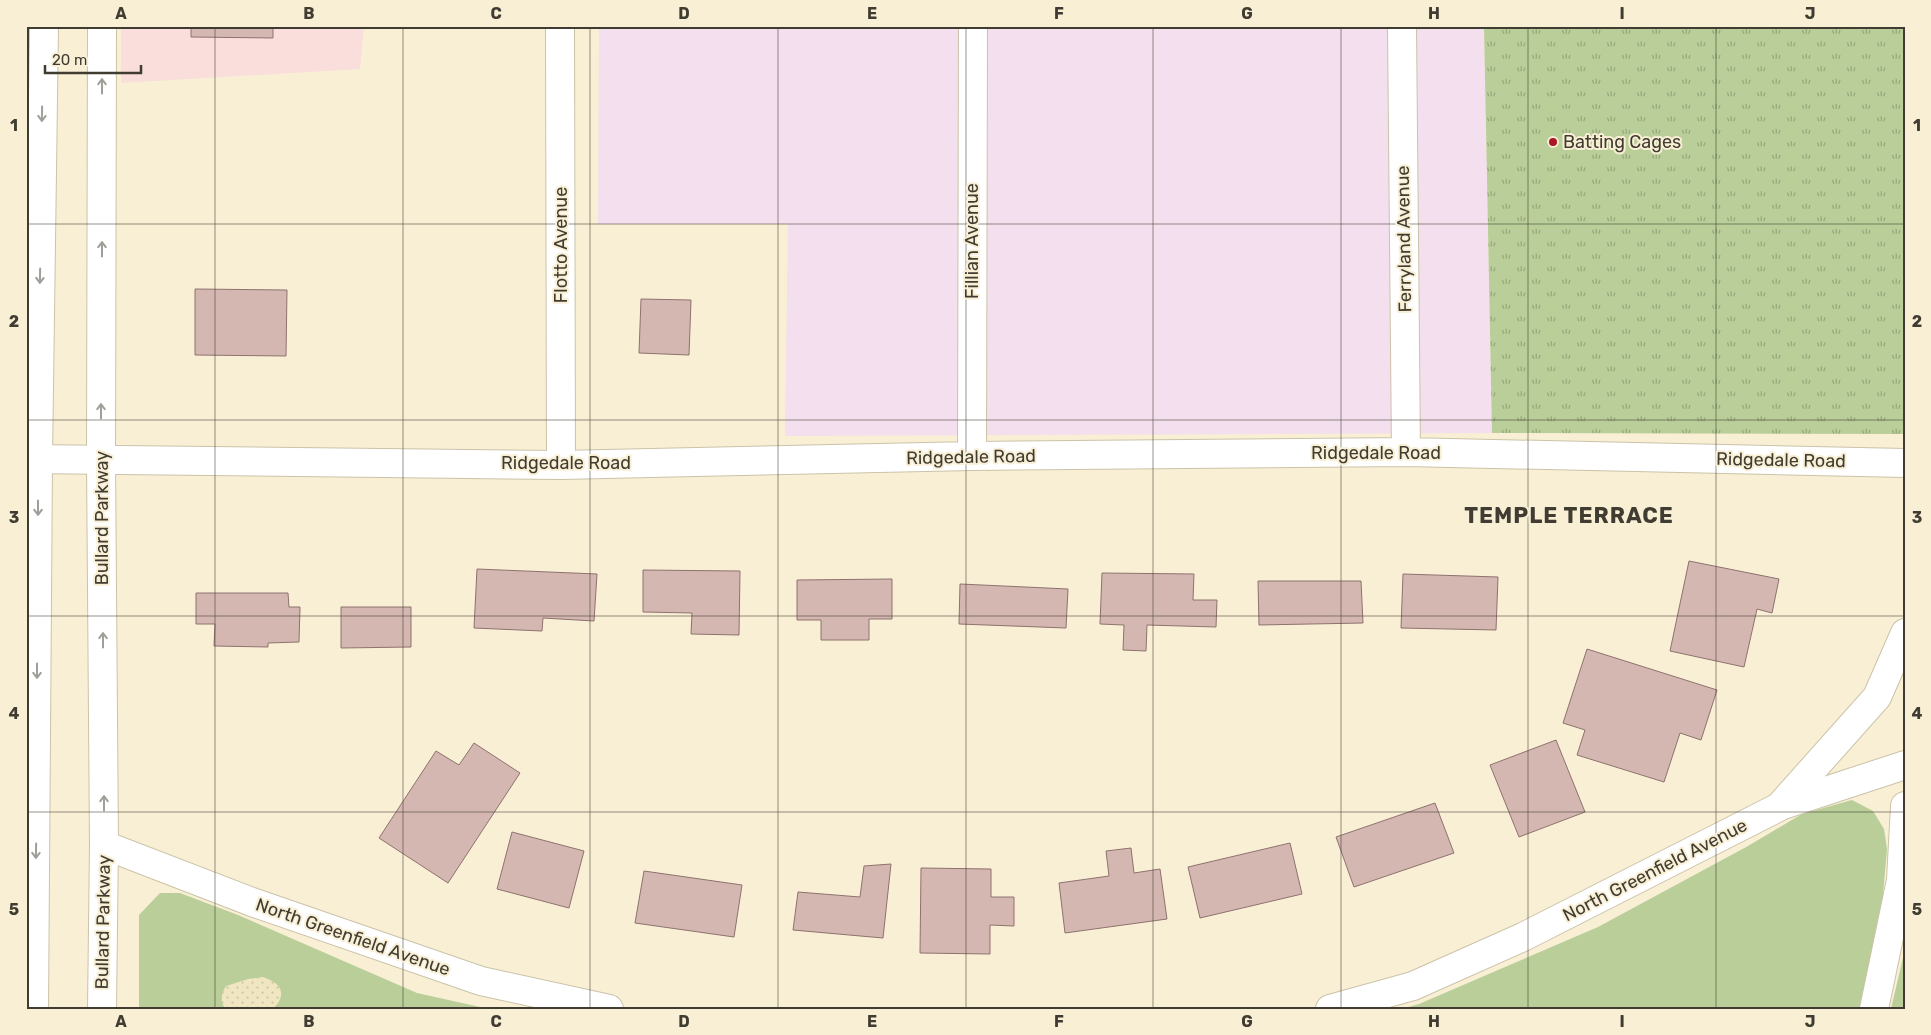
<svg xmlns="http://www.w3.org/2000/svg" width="1931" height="1035" viewBox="0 0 1931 1035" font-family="Rubik,sans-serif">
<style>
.commercial{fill:#f9dedc}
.education{fill:#f3dfee}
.grass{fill:#b9ce98}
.sand{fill:url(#sand-dots)}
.park{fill:url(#park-tufts)}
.building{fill:#d5b7b2;stroke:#8e726e}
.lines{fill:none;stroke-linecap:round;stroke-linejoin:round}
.minor-casing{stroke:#cbc3a9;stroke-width:30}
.major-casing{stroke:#cbc3a9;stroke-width:30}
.minor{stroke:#fff;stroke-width:28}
.major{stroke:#fff;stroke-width:28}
.oneway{stroke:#a09e98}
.grid{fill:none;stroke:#403c32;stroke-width:1;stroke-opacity:0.55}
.poi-dot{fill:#ab1724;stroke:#f8efd5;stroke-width:2}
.labels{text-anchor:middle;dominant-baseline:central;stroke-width:4;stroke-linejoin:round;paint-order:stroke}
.poi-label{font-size:18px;fill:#403c32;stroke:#f8efd5;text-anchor:start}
.street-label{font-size:18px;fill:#403c32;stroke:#f8efd5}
.district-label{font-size:22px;font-weight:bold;letter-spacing:1px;fill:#403c32;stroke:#f8efd5}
.neatline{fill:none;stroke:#403c32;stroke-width:2}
.grid-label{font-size:16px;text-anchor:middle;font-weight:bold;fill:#403c32}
</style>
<defs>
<pattern id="sand-dots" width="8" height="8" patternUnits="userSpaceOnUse" patternTransform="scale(1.25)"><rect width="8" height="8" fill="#f0e6c1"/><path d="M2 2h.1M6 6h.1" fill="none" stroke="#cfc6a6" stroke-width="1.8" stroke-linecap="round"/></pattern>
<pattern id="park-tufts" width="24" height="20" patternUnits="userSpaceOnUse" patternTransform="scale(1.25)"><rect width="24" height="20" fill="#b9ce98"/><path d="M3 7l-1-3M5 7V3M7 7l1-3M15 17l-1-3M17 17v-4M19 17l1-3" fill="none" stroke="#98a87d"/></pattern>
</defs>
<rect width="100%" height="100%" fill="#f8efd5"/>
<path class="commercial" d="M121 26H364L360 69 121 83Z"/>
<path class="education" d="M599 26H1484L1492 433 785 436 788 224H598Z"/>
<path class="grass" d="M1852 800 1873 811 1884 829 1887 849 1876 974 1865 1009H1401L1419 1004 1598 927 1748 846 1802 814Z
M160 893H180L238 915 417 993 489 1009H139V915Z
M1905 949V1009H1891Z"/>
<path class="sand" d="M263 977C281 983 288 994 273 1009H225C220 1001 221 994 226 986L248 979Z"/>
<path class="park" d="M1484 26H1905V434L1492 433Z"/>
<path class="building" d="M191 26H273V38L191 37Z
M195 289 287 290 286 356 195 355Z
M641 299 691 300 689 355 639 353Z
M1689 561 1779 579 1772 613 1757 609 1744 667 1670 651Z
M477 569 597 574 594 621 543 618 542 631 474 628Z
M643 570 740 571 739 635 691 634 692 613 643 612Z
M1102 573 1194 574 1193 600H1217L1216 627 1147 625 1146 651 1123 650 1124 625 1100 624Z
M1403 574 1498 577 1496 630 1401 628Z
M892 579V619H869V640H821V620H797V580Z
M1258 581H1361L1363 623 1259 625Z
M960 584 1068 589 1066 628 959 624Z
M196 593H288L289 607H300L299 642 268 643V647L214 646 215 624H196Z
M341 607H411V647L341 648Z
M1587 649 1717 690 1701 740 1680 733 1664 782 1577 755 1585 730 1563 723Z
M1556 740 1585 812 1519 837 1490 765Z
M474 743 520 773 448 883 379 838 436 751 459 765Z
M1435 803 1454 853 1354 887 1336 837Z
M512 832 584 851 569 908 497 889Z
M1290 843 1302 894 1200 918 1188 867Z
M1131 848 1134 873 1160 869 1167 919 1065 933 1059 883 1109 876 1106 851Z
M891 864 883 938 793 930 798 892 860 897 864 866Z
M921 868 991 869V897H1014V926L990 925V954L920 953Z
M644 871 742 885 734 937 635 923Z"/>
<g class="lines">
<defs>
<path id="minor" d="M560 26 561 465
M1402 26 1406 452
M972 456 973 26
M26 459 561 465 972 456 1406 452 1905 463
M1780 806 1905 765
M104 845 252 902 481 981 609 1009
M1330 1009 1413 986 1523 937 1779 807 1877 697 1905 633
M1874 1009 1901 880 1905 806"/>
<path id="major" d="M102 26 101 460 104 845 102 1009
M34 1009 38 459 44 26"/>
</defs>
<use href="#minor" class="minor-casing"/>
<use href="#major" class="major-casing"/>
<use href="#minor" class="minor"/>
<use href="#major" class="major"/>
</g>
<defs><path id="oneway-shaft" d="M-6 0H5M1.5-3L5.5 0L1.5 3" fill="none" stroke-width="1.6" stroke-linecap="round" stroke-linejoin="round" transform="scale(1.25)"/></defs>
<g class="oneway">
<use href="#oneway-shaft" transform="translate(102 86) rotate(-90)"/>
<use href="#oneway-shaft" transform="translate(42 114) rotate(91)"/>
<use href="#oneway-shaft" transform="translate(102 249) rotate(-90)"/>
<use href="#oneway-shaft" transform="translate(40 276) rotate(91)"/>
<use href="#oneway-shaft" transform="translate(101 411) rotate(-90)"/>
<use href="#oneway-shaft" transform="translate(38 508) rotate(90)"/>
<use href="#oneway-shaft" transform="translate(103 640) rotate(-90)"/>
<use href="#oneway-shaft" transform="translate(37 671) rotate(90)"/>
<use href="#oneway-shaft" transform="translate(104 803) rotate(-90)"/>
<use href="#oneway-shaft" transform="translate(36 851) rotate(91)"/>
</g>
<path class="grid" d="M215 26V1009M403 26V1009M590 26V1009M778 26V1009M966 26V1009M1153 26V1009M1341 26V1009M1528 26V1009M1716 26V1009M26 224H1905M26 420H1905M26 616H1905M26 812H1905"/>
<circle class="poi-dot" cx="1553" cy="142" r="5"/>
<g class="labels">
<g class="poi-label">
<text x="1563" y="142">Batting Cages</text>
</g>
<g class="street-label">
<text transform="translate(1404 239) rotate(-91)">Ferryland Avenue</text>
<text transform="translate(972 241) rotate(-90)">Fillian Avenue</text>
<text transform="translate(561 245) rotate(-90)">Flotto Avenue</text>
<text x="1376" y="453">Ridgedale Road</text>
<text transform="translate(971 457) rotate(-1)">Ridgedale Road</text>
<text transform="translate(1781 460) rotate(1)">Ridgedale Road</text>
<text x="566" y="463">Ridgedale Road</text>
<text transform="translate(102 518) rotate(-90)">Bullard Parkway</text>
<text transform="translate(1655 870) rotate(-27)">North Greenfield Avenue</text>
<text transform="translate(103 922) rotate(-89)">Bullard Parkway</text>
<text transform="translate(353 937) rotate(19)">North Greenfield Avenue</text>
</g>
<g class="district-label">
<text x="1569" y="515">TEMPLE TERRACE</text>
</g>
</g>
<rect width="1931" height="1035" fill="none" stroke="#f8efd5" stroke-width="55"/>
<path d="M45 65v8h96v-8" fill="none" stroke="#403c32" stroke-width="2.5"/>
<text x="52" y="65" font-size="15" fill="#403c32" stroke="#f8efd5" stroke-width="4" paint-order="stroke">20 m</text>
<rect x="28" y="28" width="1876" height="980" class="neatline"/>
<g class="grid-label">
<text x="121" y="19">A</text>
<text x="309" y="19">B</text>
<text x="496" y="19">C</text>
<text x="684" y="19">D</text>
<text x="872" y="19">E</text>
<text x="1059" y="19">F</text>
<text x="1247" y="19">G</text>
<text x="1434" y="19">H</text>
<text x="1622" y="19">I</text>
<text x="1810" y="19">J</text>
<text x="14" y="131">1</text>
<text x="1917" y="131">1</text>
<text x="14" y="327">2</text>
<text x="1917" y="327">2</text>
<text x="14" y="523">3</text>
<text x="1917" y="523">3</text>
<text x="14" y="719">4</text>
<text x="1917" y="719">4</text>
<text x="14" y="915">5</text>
<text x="1917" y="915">5</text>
<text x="121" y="1027">A</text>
<text x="309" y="1027">B</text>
<text x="496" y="1027">C</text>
<text x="684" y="1027">D</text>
<text x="872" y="1027">E</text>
<text x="1059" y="1027">F</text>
<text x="1247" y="1027">G</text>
<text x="1434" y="1027">H</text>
<text x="1622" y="1027">I</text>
<text x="1810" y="1027">J</text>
</g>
</svg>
